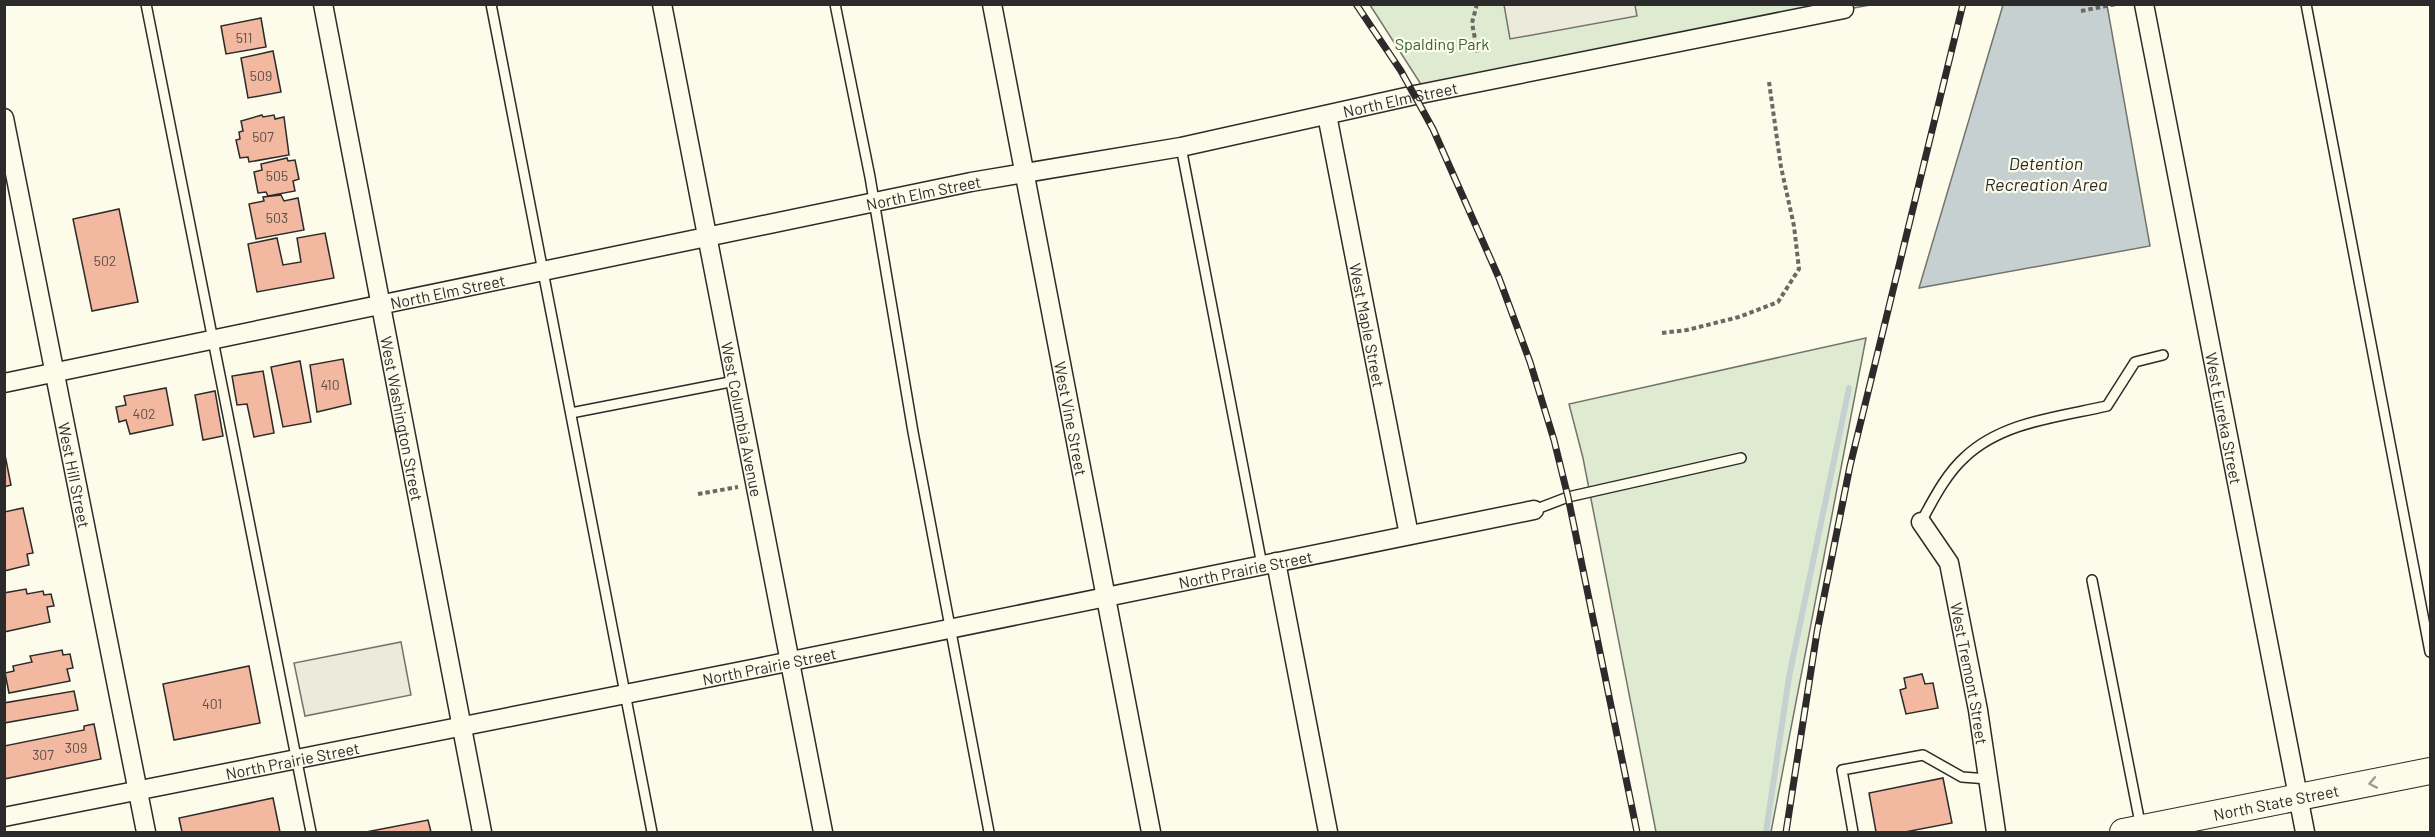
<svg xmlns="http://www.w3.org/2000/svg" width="2435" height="837" viewBox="0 0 2435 837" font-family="Barlow,sans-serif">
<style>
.green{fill:#deebd1;stroke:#74746e;stroke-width:1.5}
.parking{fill:#eceadb;stroke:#74746e;stroke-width:1.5}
.water{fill:#c7d0d0;stroke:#74746e;stroke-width:1.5}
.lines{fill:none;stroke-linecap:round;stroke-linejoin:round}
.stream{stroke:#c7d0d0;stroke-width:6}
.building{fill:#f2b8a0;stroke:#2b2b2b;stroke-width:1.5}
.lane-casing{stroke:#2b2b2b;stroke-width:12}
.street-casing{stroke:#2b2b2b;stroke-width:21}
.secondary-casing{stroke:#2b2b2b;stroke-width:28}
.path{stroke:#6a6964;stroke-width:4;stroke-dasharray:4.5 3;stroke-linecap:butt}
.lane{stroke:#fdfbea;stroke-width:9}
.street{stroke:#fdfbea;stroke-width:18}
.secondary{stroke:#fdfbea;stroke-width:26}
.rail-casing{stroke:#2b2b2b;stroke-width:7}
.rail{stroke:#fdfbea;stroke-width:4.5;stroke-dasharray:14;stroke-linecap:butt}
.oneway{stroke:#9e9d94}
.labels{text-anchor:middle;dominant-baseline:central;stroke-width:4.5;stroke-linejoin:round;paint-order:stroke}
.number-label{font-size:14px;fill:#5d4e48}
.park-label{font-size:16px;fill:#34623c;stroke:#fdfbea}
.street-label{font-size:16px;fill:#2b2b2b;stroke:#fdfbea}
.water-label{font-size:18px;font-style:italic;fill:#2b2b2b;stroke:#fdfbea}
</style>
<rect width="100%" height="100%" fill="#fdfbea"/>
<path class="green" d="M1370 5H1870L1422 86Z
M1866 338 1771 832H1656L1583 458 1569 404Z"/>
<path class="parking" d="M1504 5H1635L1637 16 1510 39Z
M401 642 411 695 305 716 294 663Z"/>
<path class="water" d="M2003 5H2107L2150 246 1919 288Z"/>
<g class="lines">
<path class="stream" d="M1766 832 1789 677 1849 388"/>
</g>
<path class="building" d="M261 18 266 47 226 54 221 26Z
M273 51 281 92 248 98 241 58Z
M262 115 263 117 274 115 275 119 284 117 289 155 249 162 248 157 240 158 236 140 240 139 239 132 243 131 241 121Z
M287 158 288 161 295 160 299 179 293 181 295 191 268 196 266 192 258 193 254 172 262 170 261 164Z
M281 195 284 201 298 198 304 230 256 239 249 204 264 201 263 197Z
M119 209 138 302 92 311 73 219Z
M325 233 334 278 257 292 248 244 277 238 283 265 301 262 297 238Z
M343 359 351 404 317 412 310 365Z
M300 361 311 422 283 427 271 367Z
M263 371 274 433 254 437 247 404 237 405 232 376Z
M166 388 173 425 130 434 126 420 119 422 116 407 126 405 124 396Z
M215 391 223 436 203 440 195 395Z
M4 450 11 485 4 487Z
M23 508 33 553 27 554 29 565 4 571V512Z
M26 589 27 594 43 591 44 595 51 594 54 606 47 607 50 622 4 632V593Z
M62 650 63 655 70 654 73 668 67 669 70 681 9 693 5 673 14 671 13 666 32 662 30 656Z
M249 666 260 723 174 740 163 684Z
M1922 674 1925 684 1933 683 1938 708 1906 714 1900 690 1906 688 1904 678Z
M74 691 78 710 4 723V703Z
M94 724 101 759 4 779V746L84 730V726Z
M1943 778 1952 823 1905 832H1876L1869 793Z
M273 798 280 832H182L179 818Z
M428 820 431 832H366Z"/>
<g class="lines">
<defs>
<path id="lane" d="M146 4 311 832
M491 4 652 832
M835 4 870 177 913 432 989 832
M2306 4 2430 652
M1181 147 1262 565
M571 413 735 381
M1534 510 1568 497 1741 458
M1921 522C1933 500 1946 474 1965 457 2002 422 2058 417 2107 406L2135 362 2163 355
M2092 580 2141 828
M1853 832 1842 770 1923 755 1962 777 1988 779"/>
<g id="street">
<path id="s1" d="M323 4 482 832"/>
<path id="s2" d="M662 4 823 832"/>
<path id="s3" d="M992 4 1151 832"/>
<path id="s4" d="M2144 4 2305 832"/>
<path id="s5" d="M1327 115 1409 535"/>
<path id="s6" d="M4 118 146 832"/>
<path id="s7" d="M4 383 971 182 1181 147 1415 95 1844 9"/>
<path id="s8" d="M1921 522 1949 563 1978 710 1996 832"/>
<path d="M1276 562 1328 832"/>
<path id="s9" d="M4 817 757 668 1534 510"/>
</g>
<g id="secondary">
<path id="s10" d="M2123 832 2430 771"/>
</g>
</defs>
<use href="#lane" class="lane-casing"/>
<use href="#street" class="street-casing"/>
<use href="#secondary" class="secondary-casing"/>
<path class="path" d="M1477 4 1472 23 1478 55
M2081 11 2116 4
M1662 333 1687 330 1739 317 1778 302 1799 269 1794 226 1781 167 1769 82
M698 494 738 487"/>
<use href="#lane" class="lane"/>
<use href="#street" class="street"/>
<use href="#secondary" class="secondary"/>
<defs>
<path id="rail" d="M1356 4 1401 71 1433 129 1499 278 1530 362 1554 440 1568 497 1637 832
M1786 832 1817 632 1850 466 1963 4"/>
</defs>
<use href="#rail" class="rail-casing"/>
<use href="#rail" class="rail"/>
</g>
<defs><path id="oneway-chevron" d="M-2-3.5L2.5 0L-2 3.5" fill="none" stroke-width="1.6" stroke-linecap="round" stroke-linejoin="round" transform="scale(1.5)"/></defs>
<use class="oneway" href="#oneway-chevron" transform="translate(2373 783) rotate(169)"/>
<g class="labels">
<g class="number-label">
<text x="244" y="37">511</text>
<text x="261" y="75">509</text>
<text x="263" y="136">507</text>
<text x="277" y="175">505</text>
<text x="277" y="217">503</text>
<text x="105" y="260">502</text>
<text x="330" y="384">410</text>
<text x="144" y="413">402</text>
<text x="212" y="703">401</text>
<text x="76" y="747">309</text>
<text x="43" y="754">307</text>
</g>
<g class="park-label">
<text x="1442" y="43">Spalding Park</text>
</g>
<g class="street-label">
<text stroke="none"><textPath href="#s7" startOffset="1425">North Elm Street</textPath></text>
<text stroke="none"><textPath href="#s7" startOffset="939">North Elm Street</textPath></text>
<text stroke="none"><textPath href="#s7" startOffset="453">North Elm Street</textPath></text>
<text stroke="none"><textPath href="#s5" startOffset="214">West Maple Street</textPath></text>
<text stroke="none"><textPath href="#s1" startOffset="422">West Washington Street</textPath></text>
<text stroke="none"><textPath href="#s3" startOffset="422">West Vine Street</textPath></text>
<text stroke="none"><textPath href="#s4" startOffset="422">West Eureka Street</textPath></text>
<text stroke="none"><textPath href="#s2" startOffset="423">West Columbia Avenue</textPath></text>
<text stroke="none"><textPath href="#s6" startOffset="364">West Hill Street</textPath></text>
<text stroke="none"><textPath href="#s9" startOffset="1266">North Prairie Street</textPath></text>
<text stroke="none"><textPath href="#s9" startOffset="780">North Prairie Street</textPath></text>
<text stroke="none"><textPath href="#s8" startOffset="162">West Tremont Street</textPath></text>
<text stroke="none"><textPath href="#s9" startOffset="294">North Prairie Street</textPath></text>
<text stroke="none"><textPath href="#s10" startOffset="156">North State Street</textPath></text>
</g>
<g class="water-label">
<text x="2046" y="163">Detention<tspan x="2046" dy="21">Recreation Area</tspan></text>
</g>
</g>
<rect width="2435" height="837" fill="none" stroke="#2b2b2b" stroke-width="12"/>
</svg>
